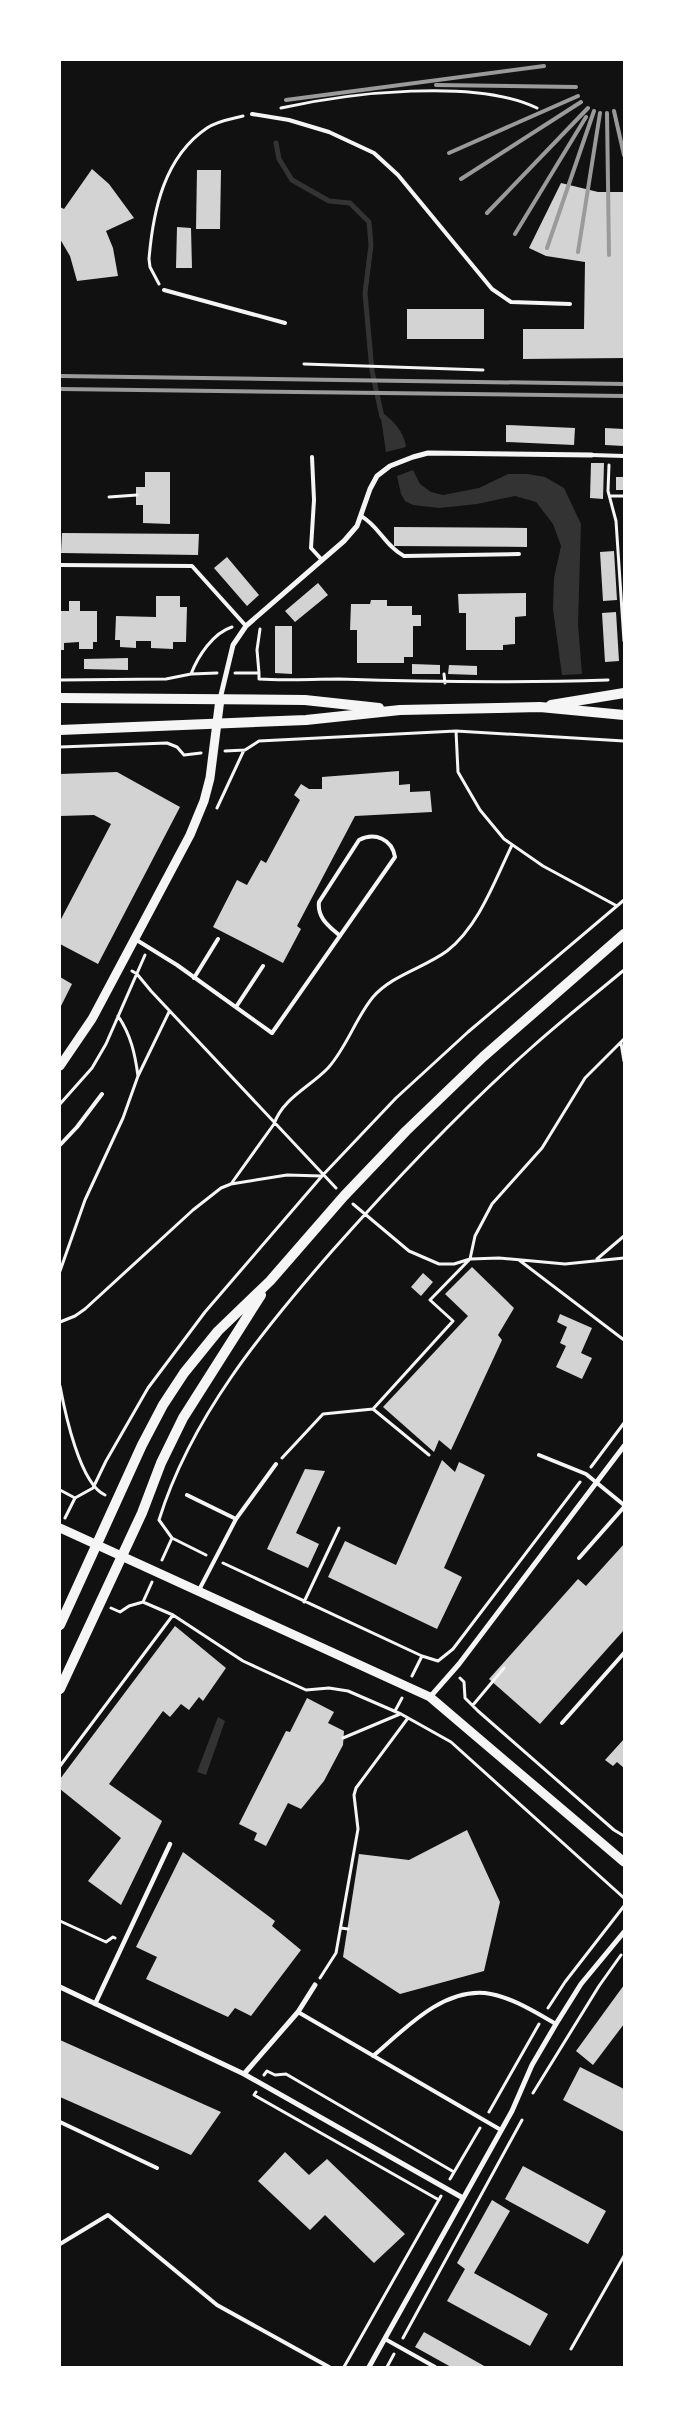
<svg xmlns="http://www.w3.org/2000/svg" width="684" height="2427" viewBox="0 0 684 2427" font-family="'Noto Sans',sans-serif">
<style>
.water{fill:#333}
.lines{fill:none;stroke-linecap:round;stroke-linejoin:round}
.stream{stroke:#333;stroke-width:5}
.building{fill:#d3d3d3}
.path{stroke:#f5f5f5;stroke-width:3}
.service{stroke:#f5f5f5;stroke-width:4}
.pedestrian{stroke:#f5f5f5;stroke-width:4.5}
.minor{stroke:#f5f5f5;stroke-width:5}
.tertiary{stroke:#f5f5f5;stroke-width:9}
.secondary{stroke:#f5f5f5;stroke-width:10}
.rail{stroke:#9a9a9a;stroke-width:4}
</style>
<rect width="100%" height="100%" fill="#111"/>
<path class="water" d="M380 411C393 420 404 431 406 447L386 452Z
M413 470 420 484 431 492 443 495 479 488 508 474H528L545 477 564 488 581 524 578 624 582 674 562 675 553 609 554 578 561 546 553 524 536 502 515 496 477 504 439 508 413 505 405 501 401 494 397 476Z
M218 1717 225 1721 206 1775 197 1772Z"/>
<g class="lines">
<path class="stream" d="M276 143 279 159 292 180 329 201 350 203 369 222 371 245 365 293 372 371 382 417"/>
</g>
<path class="building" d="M92 169 109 184 134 218 106 231 113 248 118 276 77 281 70 256 60 239V207L64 209Z
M197 170H221L220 229H196Z
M561 183 598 192H624V358L523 359V329H584L585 262 546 256 529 248Z
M177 227 191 228 192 268H176Z
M407 309H484V339H407Z
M506 425 575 428 574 445 506 442Z
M605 428 624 429V446L605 445Z
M591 463H604L603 499 590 498Z
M145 472H170V524L143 523V505H136V487H145Z
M616 477H624V490H616Z
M394 527 527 528V547L394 546Z
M62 533 199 534 198 555 61 553Z
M614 551 617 600 603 601 600 552Z
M227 557 259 595 247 606 214 568Z
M318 583 328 595 295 622 285 611Z
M526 593V616L515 617V644L503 645V650H466V613H459L458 594Z
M156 596H180V607H187L186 642H173V649L151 648V641H136V648L120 647V640H115L116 616 156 617Z
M371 600H387V606H412V615H421V626H413V657H404V663H357V630H350L351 604H370Z
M69 601H80V611H97V642H93V649H79V642L64 643V650H60V611H69Z
M616 612 619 661 605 662 602 613Z
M275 626H292V674L275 673Z
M128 658V670L84 669V659Z
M412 664 440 665V674H412Z
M449 665 477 666V675L448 674Z
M399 771V785L410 784V792L430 791 432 812 355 816 297 926 301 929 283 963 213 927 237 880 247 885 261 860 266 863 300 800 294 795 301 784 309 789H322V777Z
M117 772 180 807 98 964 60 944V921L111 824 94 815 60 816V774Z
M60 977 72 984 60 1008Z
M472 1267 514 1308 498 1335 502 1340 451 1450 439 1440 434 1452 383 1407 468 1316 445 1294Z
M423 1273 433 1282 421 1296 411 1287Z
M560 1314 592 1328 581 1353 592 1358 582 1379 556 1367 566 1346 560 1343 567 1327 557 1322Z
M442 1460 455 1472 459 1462 485 1475 444 1568 462 1577 437 1629 328 1577 345 1541 396 1565Z
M305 1469 325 1471 296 1533 319 1544 308 1568 267 1549Z
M624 1544V1630L540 1724 489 1679 578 1579 586 1586Z
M175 1626 226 1668 203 1701 199 1697 189 1710 181 1704 170 1717 163 1711 109 1784 162 1821 121 1905 88 1881 121 1838 60 1789V1779Z
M307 1698 334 1712 328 1723 344 1731 343 1745 324 1781 301 1809 288 1803 266 1846 254 1840 257 1833 239 1824 286 1731 290 1732Z
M624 1739V1768L617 1762 613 1766 605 1760Z
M467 1830 500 1902 484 1971 400 1994 343 1957 359 1854 409 1860Z
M183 1852 275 1921 272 1926 301 1950 251 2016 235 2008 228 2017 146 1979 157 1957 136 1947Z
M624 1985V2024L593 2065 576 2051Z
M60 2040 221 2112 191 2155 60 2097Z
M580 2067 624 2089V2132L563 2100Z
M285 2152 309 2175 327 2159 405 2234 374 2263 325 2215 310 2230 258 2181Z
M523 2166 606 2211 588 2244 505 2199Z
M492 2200 510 2211 474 2273 548 2314 530 2346 447 2301 465 2269 457 2263Z
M424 2332 486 2367H451L415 2347Z"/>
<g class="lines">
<path class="path" d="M281 108C349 93 475 78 537 108
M159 284 150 267 149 259C153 211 164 157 207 128 217 121 231 119 243 116
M304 364 483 370
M609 465 608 491 616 521 624 641
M610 496H624
M109 497 137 495
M235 673H259V679C285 681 312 679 339 679 429 682 518 683 608 680
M259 673 257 650 260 629
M191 674C198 656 213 633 232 627
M444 674 445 683
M60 680 166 679 191 674 217 673
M456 731 458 772 480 810 504 839 543 866 617 906
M60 747 167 743 177 747 184 755 201 753
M225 751 245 750 259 741 456 731 624 741
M217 808 244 750
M132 971 137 974 151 991 336 1188
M118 1016C131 1035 135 1054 138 1076
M621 1043 624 1061
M60 1104 92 1068 106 1044 145 955
M231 1184 274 1124C283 1098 310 1087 328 1068 347 1047 355 1019 373 997 392 975 424 968 447 951 479 926 495 880 512 845
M353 1204 409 1251 439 1264H454L470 1259 499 1258 565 1264 624 1258
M597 1259 624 1236
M519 1260 624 1340
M60 1271 85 1200 123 1118 138 1076 169 1012
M60 1322 75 1316 85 1309 193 1210 221 1188 231 1184 287 1175 322 1176
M60 1386C65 1413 80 1484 105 1495
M373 1409 453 1321 430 1300 470 1259 475 1236 492 1204 542 1148 585 1078 624 1039
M282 1458 323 1414 373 1409 429 1455
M591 1467 624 1423
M60 1490 75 1498
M65 1518 75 1498 93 1488 106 1461 148 1388 205 1312 322 1176 396 1098 468 1032 624 900
M159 1520C191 1417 263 1330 332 1251 395 1180 460 1111 531 1048 561 1021 593 996 624 970
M159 1520 172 1538 206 1555
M162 1560 172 1538
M223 1563 422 1656
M143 1602 152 1582
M304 1602 339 1528
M111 1608 120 1612 129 1606 143 1602 173 1615 243 1661 306 1690 329 1688 348 1691 401 1714 451 1742 624 1898
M412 1676 422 1656 438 1661 453 1649 580 1482
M460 1678 464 1682 465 1698 478 1711 614 1830 624 1836
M473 1705 504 1668
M395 1711 402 1698
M343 1738 400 1714
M60 1766 173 1615
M60 1921 106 1942 113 1937 115 1938
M341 1928 348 1929
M320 1978 336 1953 358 1829 354 1795 356 1788 408 1718
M548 2008 565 1982 624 1906
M264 2075 267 2071 275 2075 286 2074 454 2172
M256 2092 254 2095 439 2200
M533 2093 599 1986 621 1955
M489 2112 539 2024
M450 2179 480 2128
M403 2338 522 2120
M571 2349 624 2256
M344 2367 441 2196
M387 2367 394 2354"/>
<path class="service" d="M252 114 289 120 329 132 374 153 398 175 492 289 511 302 570 304
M164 290 285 323
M592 455 624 456
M312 457 314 500 311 548 322 560
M361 516C379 526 385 546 404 556L519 554
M60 565 192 566 246 626
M135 939 177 965 272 1033 395 857C392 839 375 832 359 840L319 902C317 918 329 926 340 936
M194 978 218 939
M236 1007 263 966
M60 1145 77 1127 102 1094
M539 1455 586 1474 624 1505
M187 1495 236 1519
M579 1558 624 1507
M199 1590 236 1519 276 1464
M562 1723 624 1653
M298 2012 501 2130
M373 2056C404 2030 441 1989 485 1993 510 1996 535 2012 556 2024
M60 2122 157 2168
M60 2244 108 2215 217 2305 329 2367
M385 2339 435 2367"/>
<path class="pedestrian" d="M95 2004 170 1844"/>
<path class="minor" d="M220 699 233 645 246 626 344 541 357 526 370 489 377 476 390 466 413 457 428 453 592 455
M430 1697 459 1664 624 1446
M60 1987 244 2074 463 2198
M244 2074 298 2012 315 1985
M369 2367 512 2111 532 2065 556 2024 581 1984 624 1932"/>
<path class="tertiary" d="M60 1066 92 1019 190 835 204 801 210 778 220 699
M60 1528 430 1697 624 1862"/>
<path class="secondary" d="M60 698 305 700 379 708
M551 705 624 693
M60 730 306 720 400 710 540 707 624 715
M60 1625 142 1445 163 1405 184 1373 218 1331 270 1281 344 1196 406 1131 483 1057 624 934
M60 1689 142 1513 161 1463 183 1418 261 1295"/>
<path class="rail" d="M436 85 576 87
M286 100 544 66
M614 111 624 155
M607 113 609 255
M449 153 578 96
M461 179 581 102
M487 213 588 108
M515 234 586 117
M547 248 594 111
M578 252 600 113
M60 376 624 384
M60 389 624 396"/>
</g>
<rect width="684" height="2427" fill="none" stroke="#ffffff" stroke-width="122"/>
</svg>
